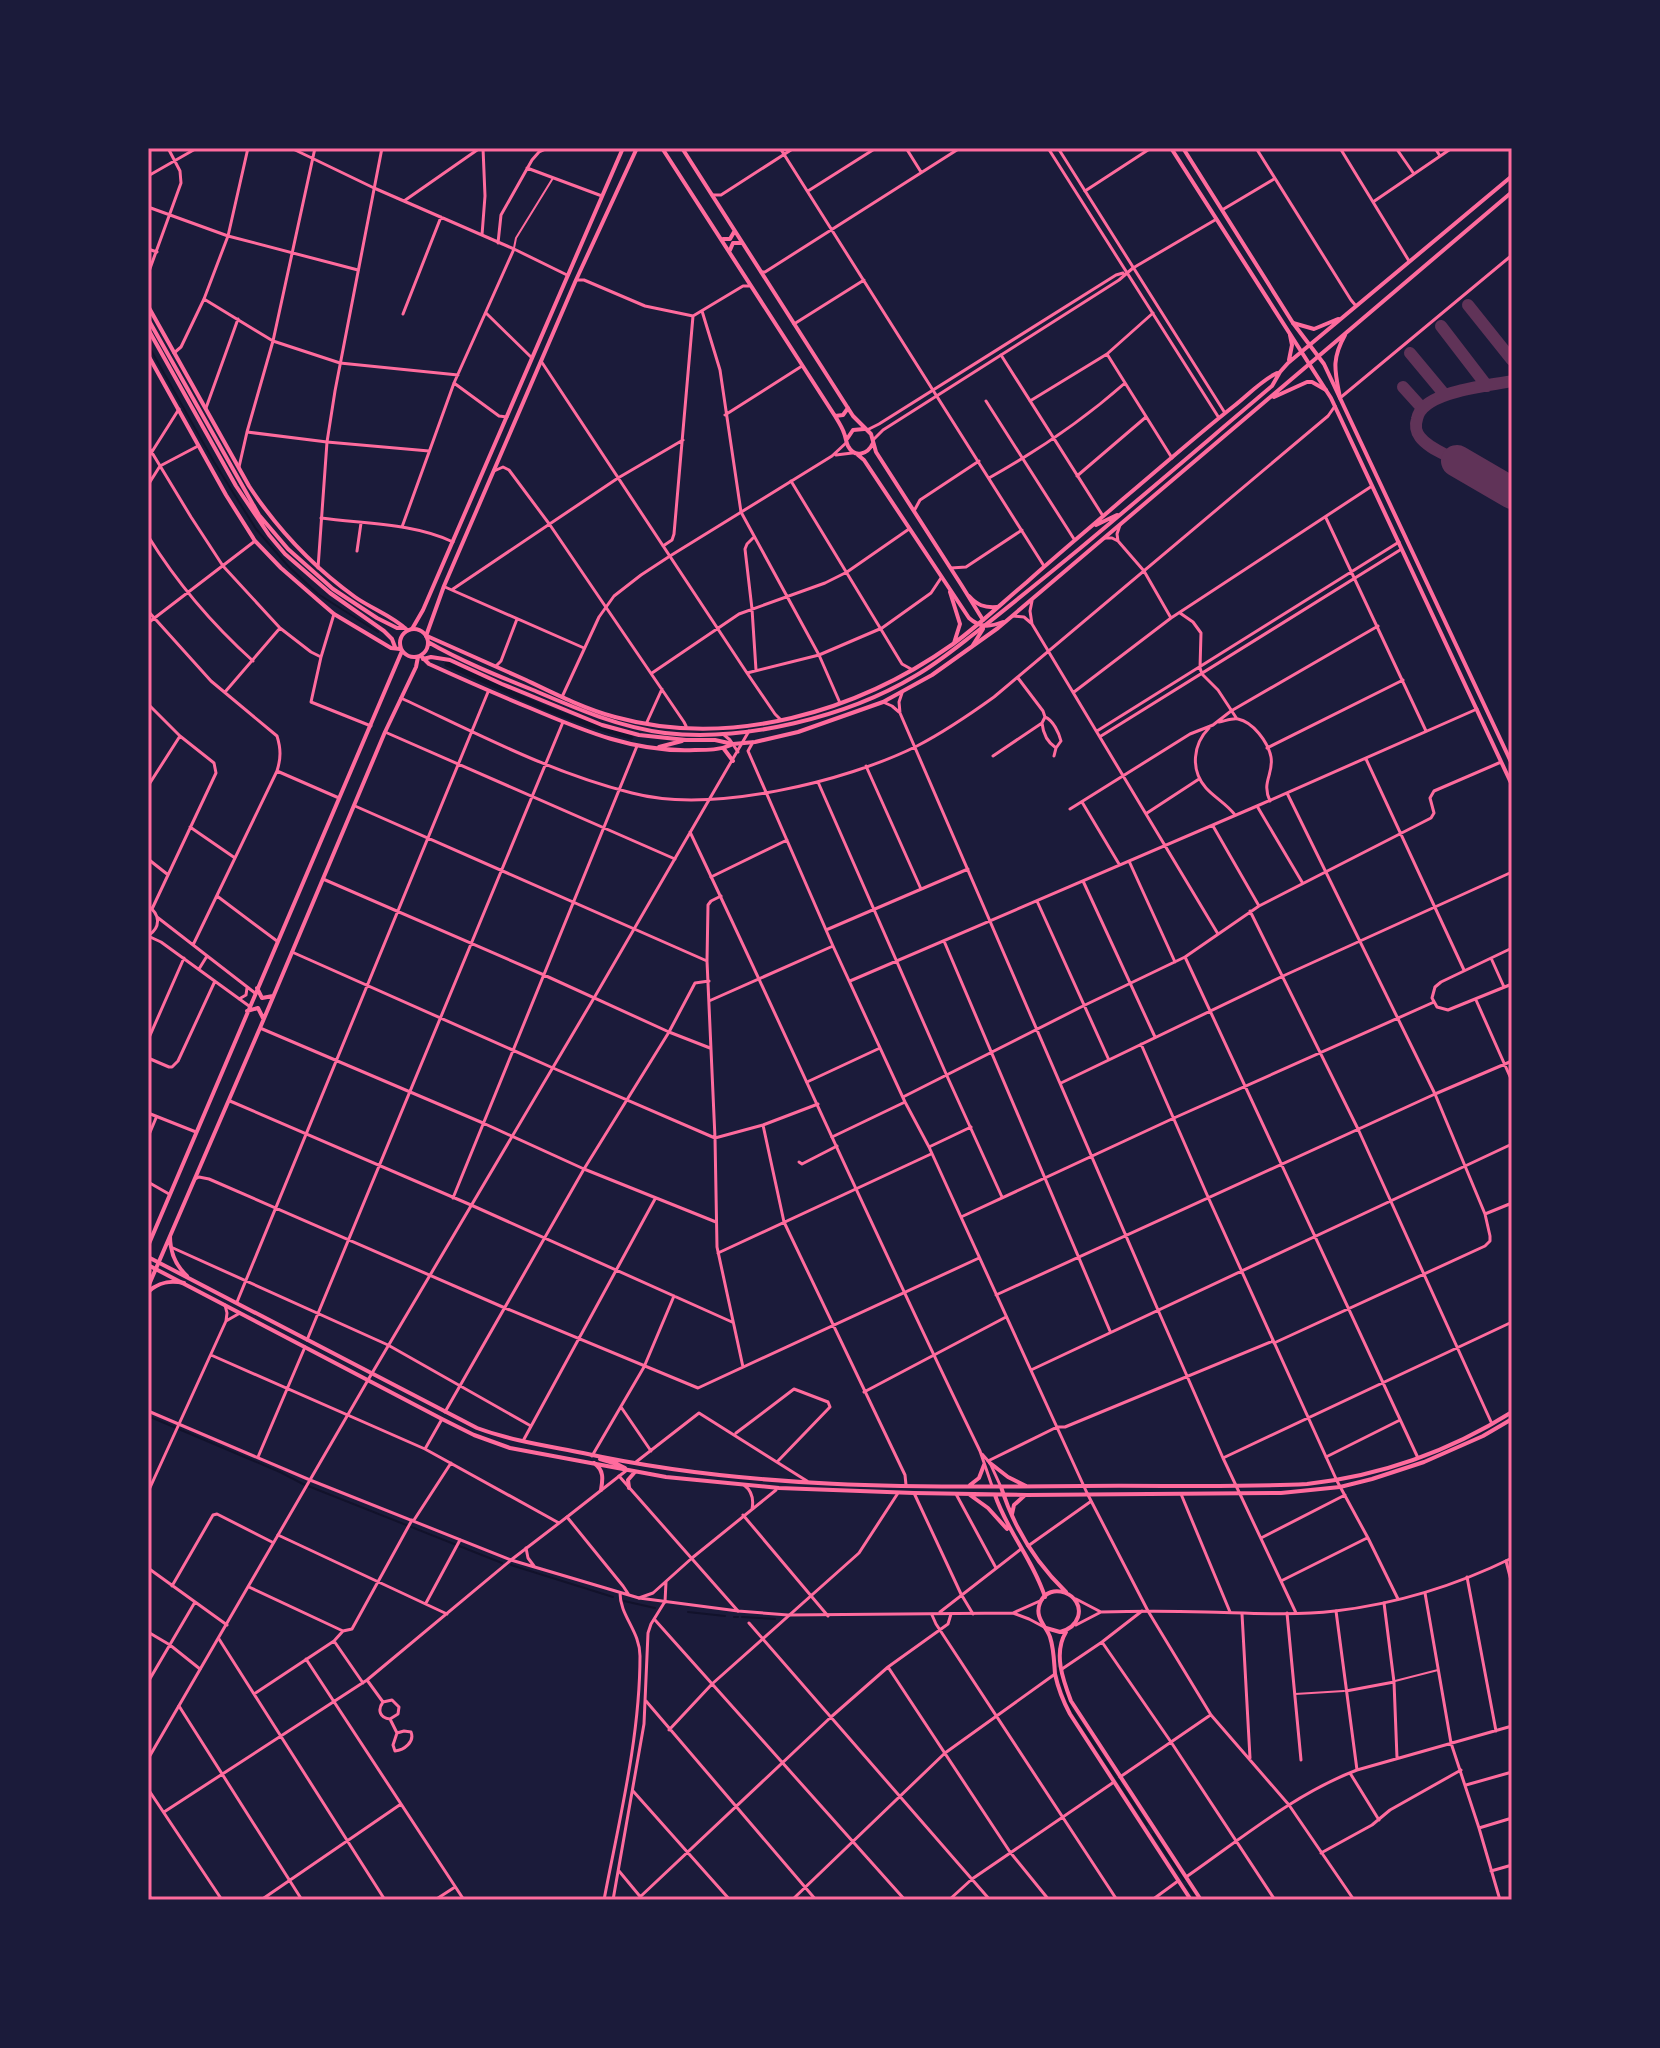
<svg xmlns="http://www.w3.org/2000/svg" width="1660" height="2048" viewBox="0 0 1660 2048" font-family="'PT Sans',sans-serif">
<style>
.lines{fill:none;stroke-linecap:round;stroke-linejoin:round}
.stream{stroke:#12122b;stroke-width:2}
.canal{stroke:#12122b;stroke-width:5}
.taxiway{stroke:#603358;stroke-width:12}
.runway{stroke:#603358;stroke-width:32}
.pedestrian{stroke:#ff6b9d;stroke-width:2}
.minor{stroke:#ff6b9d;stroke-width:3}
.tertiary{stroke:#ff6b9d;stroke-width:3}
.secondary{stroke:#ff6b9d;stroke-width:4}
.primary{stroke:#ff6b9d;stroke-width:4}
.neatline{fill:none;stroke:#ff6b9d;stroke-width:3}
</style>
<rect width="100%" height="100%" fill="#1b1b3a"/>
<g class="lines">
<path class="stream" d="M148 345 214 462 256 529 289 567 318 594 378 632
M148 1416 280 1472 303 1484 502 1563
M511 1565 613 1597
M624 1601 655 1608
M688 1612 725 1616
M734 1617H738
M742 1617 775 1619
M1058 1668 1065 1694 1071 1709 1147 1825
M1153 1834 1184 1880
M1187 1886 1197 1900"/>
<path class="canal" d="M447 664C507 691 567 721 631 737"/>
<path class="taxiway" d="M1468 305 1512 360
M1441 326 1487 386
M1410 353 1445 395
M1403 387 1422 408
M1457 461C1446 454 1428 448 1420 437 1416 432 1415 425 1417 419 1422 391 1489 386 1512 381"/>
<path class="runway" d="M1457 461 1512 493"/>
<path class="pedestrian" d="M514 248 516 238 553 178
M1395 1681 1438 1670
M1295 1694 1344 1691"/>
<path class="minor" d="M291 148 374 188 514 249 567 275
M780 148 1044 566
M906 148 921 172
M1256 148 1351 300 1356 306
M1340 148 1409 261
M1396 148 1414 174
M1435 148 1440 156
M527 168 602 196
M148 176 197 148
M808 191 876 148
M1085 191 1151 148
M712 195H721L794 148
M404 201 480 148
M1373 202 1452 148
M148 207 228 236 358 270
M1222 210 1274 179
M482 235 485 196 483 148
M498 243 501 215 532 160 539 152 548 148
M148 249 157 252
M1133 268 1215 220
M761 272H765L960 148
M148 274 181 183 180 171 168 148
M576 280H584L645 306 693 316 743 286H749
M204 299 273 341 340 363 458 375
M702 311 720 370 741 512 819 655 840 703
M486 313 532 358
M403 314 441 217
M794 324 864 280
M174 353 181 347 204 299 228 236 248 148
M1107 354 1172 458
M1001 355 1103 516
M541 361 747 673 775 714 781 720
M454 383 499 416 507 417
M1340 398 1512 255
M986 401 1074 539
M1030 401 1107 354 1153 313
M206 408 238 319
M725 415 802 366
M247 432 327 442 429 451
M148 446 191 517 223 566 280 628 311 652 321 657
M148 458 179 409
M239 467 247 432 273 341 315 148
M494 471 503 467 509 470 550 525 684 722 686 726
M1077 476 1146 417
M989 478C1039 450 1082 421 1125 383
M791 481 902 664 911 669
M148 485 160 466 198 446
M914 511 920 500 979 461
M321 518C364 524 413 523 453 542
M1326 518 1426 731
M402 527 454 383 514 249
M148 536C177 583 212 624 253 661
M753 538 747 544 745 549 752 609 756 670
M1105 538H1112L1118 541 1144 571 1171 618
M1118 541 1117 534 1120 525
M663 546 672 540 674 534 693 316
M357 551 361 523
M951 568 966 567 1022 530
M445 587 584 648
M453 589 618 478 683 440
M1032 601 1030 611 1032 624 1218 934
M148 611 211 681 277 736C281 749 281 758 277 771L193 945
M1180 613 1193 622 1201 633 1200 668 1202 674 1218 690 1237 719
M334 614 321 657 311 702 371 726
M1013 616 1024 617 1031 623
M148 623 255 541
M496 666 501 661 517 619
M652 673 739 614 825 583 847 572 909 529
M747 673 819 655 882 628 931 593 941 578
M225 692 280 628
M1074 692 1171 618 1372 486
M902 693 899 702 900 713 1158 1310 1223 1458 1296 1613
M401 698C476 733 551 773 632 793 711 814 845 782 917 746 944 732 969 715 994 697L1328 416 1335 406
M883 702 892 706 899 712
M148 704 180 736 214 763 216 773 152 909
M1045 717C1053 720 1059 733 1061 741L1056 748
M647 722 662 689
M1219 722C1225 721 1232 718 1238 719 1253 722 1268 742 1271 757 1274 774 1261 782 1270 801
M1042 723C1043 733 1047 742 1056 748L1054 756
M1209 728C1193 744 1190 770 1206 788 1215 798 1227 804 1235 815
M1097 731 1399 542
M385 732 675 859
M1101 736 1400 550
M753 742 748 751 833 946 905 1102 929 1147 1087 1493 1148 1611 1211 1715 1289 1805 1354 1900
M1267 748 1403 680
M993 756 1042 723 1045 717 1043 711 1018 678
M1366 759 1464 970
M866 766 921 889
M277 771 339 798
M818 782 947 1076 1002 1197
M148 786 180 736
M1082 802 1119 864
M355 806 707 961
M1257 806 1302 882
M1070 809 1190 734 1213 725 1231 711 1378 626
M1147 813 1199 779
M1213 826 1259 906
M190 827 235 858
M148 859 167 874
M1129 861 1175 962
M711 877 787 840
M323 879 544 975 669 1032 710 1048
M1083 881 1155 1037
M217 896 277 941
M721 896 711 901 708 905 707 961 715 1138 717 1247 743 1367
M1037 901 1108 1058
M148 906C160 914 161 927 149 935
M1250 911 1358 1129 1492 1424
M157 917 255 993
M826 930 968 869
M148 936 161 942 249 1006
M944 941 1110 1331
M1512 948 1441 982 1435 987 1432 998 1437 1007 1448 1010 1512 984
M292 952 553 1068 715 1138 763 1125 818 1104
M1185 957 1418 1458
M1491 958 1504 987
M199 969 207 956
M850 981 1257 806 1477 709
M239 999 246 995 247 988
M1476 1000 1512 1081
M709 1001 833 946
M260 1028 483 1123 584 1169 716 1222
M148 1040 184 958
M1141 1044 1208 1197 1337 1481 1368 1538 1398 1599
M148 1058 169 1067H172L178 1061 215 981
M807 1082 880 1048
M1061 1083 1283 976 1512 872
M903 1097 1083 1006 1185 957 1259 906 1431 818 1434 813 1430 798 1434 791 1501 762
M230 1101 471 1205 732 1322
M148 1113 196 1132
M763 1125 784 1222 905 1475 906 1485
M148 1137 156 1118
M832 1137 905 1102
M929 1147 971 1127
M799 1162 802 1164 837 1146
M195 1179 199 1177 209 1179 505 1308 698 1388 979 1258
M148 1182 169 1194
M453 1198 637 746
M1485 1214 1512 1203
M961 1217 1174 1118 1434 1002
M173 1248 388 1345 531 1426
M718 1253 931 1154
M996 1295 1435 1094 1512 1061
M237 1302 488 692
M226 1321 240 1313
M307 1340 563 722
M1274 1343 1485 1246 1490 1241V1236L1485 1214 1435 1094 1287 793
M211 1355 425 1449 559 1523
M1031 1370 1512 1144
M864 1392 1006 1317
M621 1407 651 1451
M445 1412 584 1169 669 1032 695 983 709 981
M736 1433 794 1389 828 1402 830 1407 777 1462
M523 1441 655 1199
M425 1449 442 1419
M592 1456 644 1367 674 1296
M258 1457 305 1347
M1326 1457 1398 1421
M1223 1458 1512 1322
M988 1461 1057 1427H1065L1273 1341
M636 1462 699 1413 807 1481
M619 1476 738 1611
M744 1485C752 1491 754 1499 752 1509
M148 1492 226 1321 227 1313 225 1305
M914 1493 961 1594 973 1614
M956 1494 996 1568
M1181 1494 1230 1612
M743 1515 828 1616
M414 1520 451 1463
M278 1535 447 1614
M1261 1538 1345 1495
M1028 1546 1090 1502
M1506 1561 1512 1584
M148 1568 227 1625
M1467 1577 1496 1731
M1281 1581 1367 1538
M172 1586 213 1515 217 1514 272 1542
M249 1587 343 1631
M1425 1593 1451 1743 1479 1828 1500 1900
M639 1598 653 1593 692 1558 776 1490
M665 1602 666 1582
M426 1603 460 1540
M1384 1603 1394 1682 1397 1758
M1336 1611 1357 1770
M940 1612 1021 1549
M1287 1613 1301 1760
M1242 1614 1250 1758
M932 1615 936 1624 1117 1900
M655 1620 905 1900
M749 1623 990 1900
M148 1632 170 1645 200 1669
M219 1639 385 1900
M334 1641 363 1683
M1102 1642 1171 1742 1275 1900
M306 1659 464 1900
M888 1667 1010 1852 1049 1900
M1062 1669 1102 1642 1142 1611
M367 1680 383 1702C377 1710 380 1718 390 1719L397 1733 393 1745 395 1751C404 1750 415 1742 411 1732L404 1731 397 1733
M148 1682 195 1602
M1346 1691 1394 1682
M254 1694 334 1641 343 1631 352 1629 412 1520
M646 1701 816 1900
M383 1702 392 1700 399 1707 398 1714 390 1719
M179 1706 302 1900
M669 1730 712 1684 859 1553 898 1493
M1350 1773 1379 1820
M1120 1777 1209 1716
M1466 1785 1512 1772
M148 1789 222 1900
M633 1791 730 1900
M164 1812 367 1680 511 1560 567 1517
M1479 1828 1512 1818
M1321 1853 1372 1825 1390 1810 1461 1770
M619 1871 643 1900
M1491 1871 1512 1865
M1186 1877C1241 1839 1294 1794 1357 1770L1512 1726
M148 1894 152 1900
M640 1897 831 1717 888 1667 948 1624 951 1614
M261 1900 401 1804
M435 1900 455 1887
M792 1900 945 1753 1055 1674
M949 1900 972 1879 1114 1782
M1152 1900 1178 1881"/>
<path class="tertiary" d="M1048 148 1219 418
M1058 148 1225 413
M867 430 879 424 1116 275 1123 273
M873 440 883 430 1119 280 1133 268
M836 455 852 453
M318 568 327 442 335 391 382 148
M562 697 599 617 614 596 641 575 670 556 832 456 846 443
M723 734 730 740 738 752
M690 832C788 1038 880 1246 980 1451L992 1486
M148 1411 310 1480 511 1560 639 1598 738 1611 788 1615 1013 1613 1029 1619 1044 1627
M982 1454 990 1463 1000 1485
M627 1470 567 1517 623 1586 629 1595
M526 1548 528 1558 534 1566
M1076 1599 1101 1612C1136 1611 1171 1611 1206 1612 1249 1613 1292 1616 1335 1611 1396 1604 1457 1585 1512 1558
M1013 1613 1042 1600
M1076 1625 1101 1612
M148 1759 368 1380 594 998 749 731
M604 1900C619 1821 640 1737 640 1656 640 1631 620 1616 620 1593
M613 1900 644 1724 648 1633 651 1624 664 1603"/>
<path class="secondary" d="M662 148 835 416C838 421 842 427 844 433 846 438 846 442 848 446 855 459 868 454 873 443
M682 148 853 416 871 434 876 452 962 586 983 620
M1171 148 1331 398 1512 785
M1183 148 1293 323 1324 364 1512 764
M723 239H730L734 232
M730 250 733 243H741
M835 416 843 415 848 408
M847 439 853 430 864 429
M858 455 864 460 969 618C980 628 990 627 1003 622
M412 629 423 610 623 148
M426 636 444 586 576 280 637 148
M973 645 983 629
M148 1257 477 1428C512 1441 548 1446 583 1453 747 1489 917 1488 1083 1486 1158 1485 1233 1488 1307 1484 1380 1476 1450 1451 1512 1412
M148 1265 442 1419 474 1435 510 1448 666 1477 779 1488 914 1493 1027 1495 1281 1493 1340 1487 1372 1479 1424 1462 1483 1436 1512 1419
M600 1459 617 1464 625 1468
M594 1463C604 1470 603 1479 601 1490
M990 1463 1008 1477 1026 1486
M970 1485 979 1478 984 1465
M1001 1487C1014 1528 1035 1562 1066 1592
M629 1488 628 1480 634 1473
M970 1495 988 1508 1007 1529
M995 1495C1007 1531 1033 1560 1045 1597
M1012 1514 1014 1505 1024 1496
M1046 1628 1060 1632C1068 1630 1075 1626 1078 1617 1085 1594 1049 1580 1040 1603 1034 1617 1046 1626 1050 1637 1054 1649 1054 1662 1055 1674 1058 1688 1063 1701 1070 1714L1191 1900
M1066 1632C1053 1653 1063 1680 1071 1701L1201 1900"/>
<path class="primary" d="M148 306 249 486C278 530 312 566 355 597 372 609 393 616 407 630
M148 319 259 515 288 549 333 589 377 618 397 628H405
M1293 323 1314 329 1338 319
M148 329 236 486 269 535 285 554 330 593 384 631 392 639 395 647
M148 355 226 495 255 541 281 568 320 602 334 614 391 648 400 649
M1289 360 1292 345 1290 335
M1274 397 1307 382H1312L1326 390
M1340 398C1335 371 1331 360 1345 335
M1096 525 1117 515
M950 592 960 624 954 643
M969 596C977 605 984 608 997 607
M400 643a14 14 0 1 1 28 0a14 14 0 1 1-28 0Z
M427 636C460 651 493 665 526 680 555 694 585 709 615 717 731 749 857 712 953 644 979 625 1002 603 1027 582 1058 554 1091 527 1123 499 1160 468 1196 436 1234 406 1248 395 1262 380 1277 373
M428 642C461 661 498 676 533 690 575 708 618 727 665 733 744 742 847 717 915 676 938 663 958 646 979 630 1012 604 1045 577 1078 550 1143 496 1207 441 1272 386L1280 372 1288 363 1512 176
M421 656 429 664C462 679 496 694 530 708 584 731 636 753 695 750 708 750 720 750 731 745
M423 659 431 657 450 660 502 684 602 725 639 735 686 740H715L733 744 755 742 798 732 883 702 932 675 998 628 1512 192
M659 747 682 741
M724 749 733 761
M257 988 262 998 273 996
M247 1011 258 1008 263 1018
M170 1236C170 1252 175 1265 187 1276
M148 1246 402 651
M148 1287 260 1028 385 732 416 667 418 657
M148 1292C159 1282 170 1280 184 1283"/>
</g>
<rect width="1660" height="2048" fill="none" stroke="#1b1b3a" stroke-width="300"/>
<rect x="150" y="150" width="1360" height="1748" class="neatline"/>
</svg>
